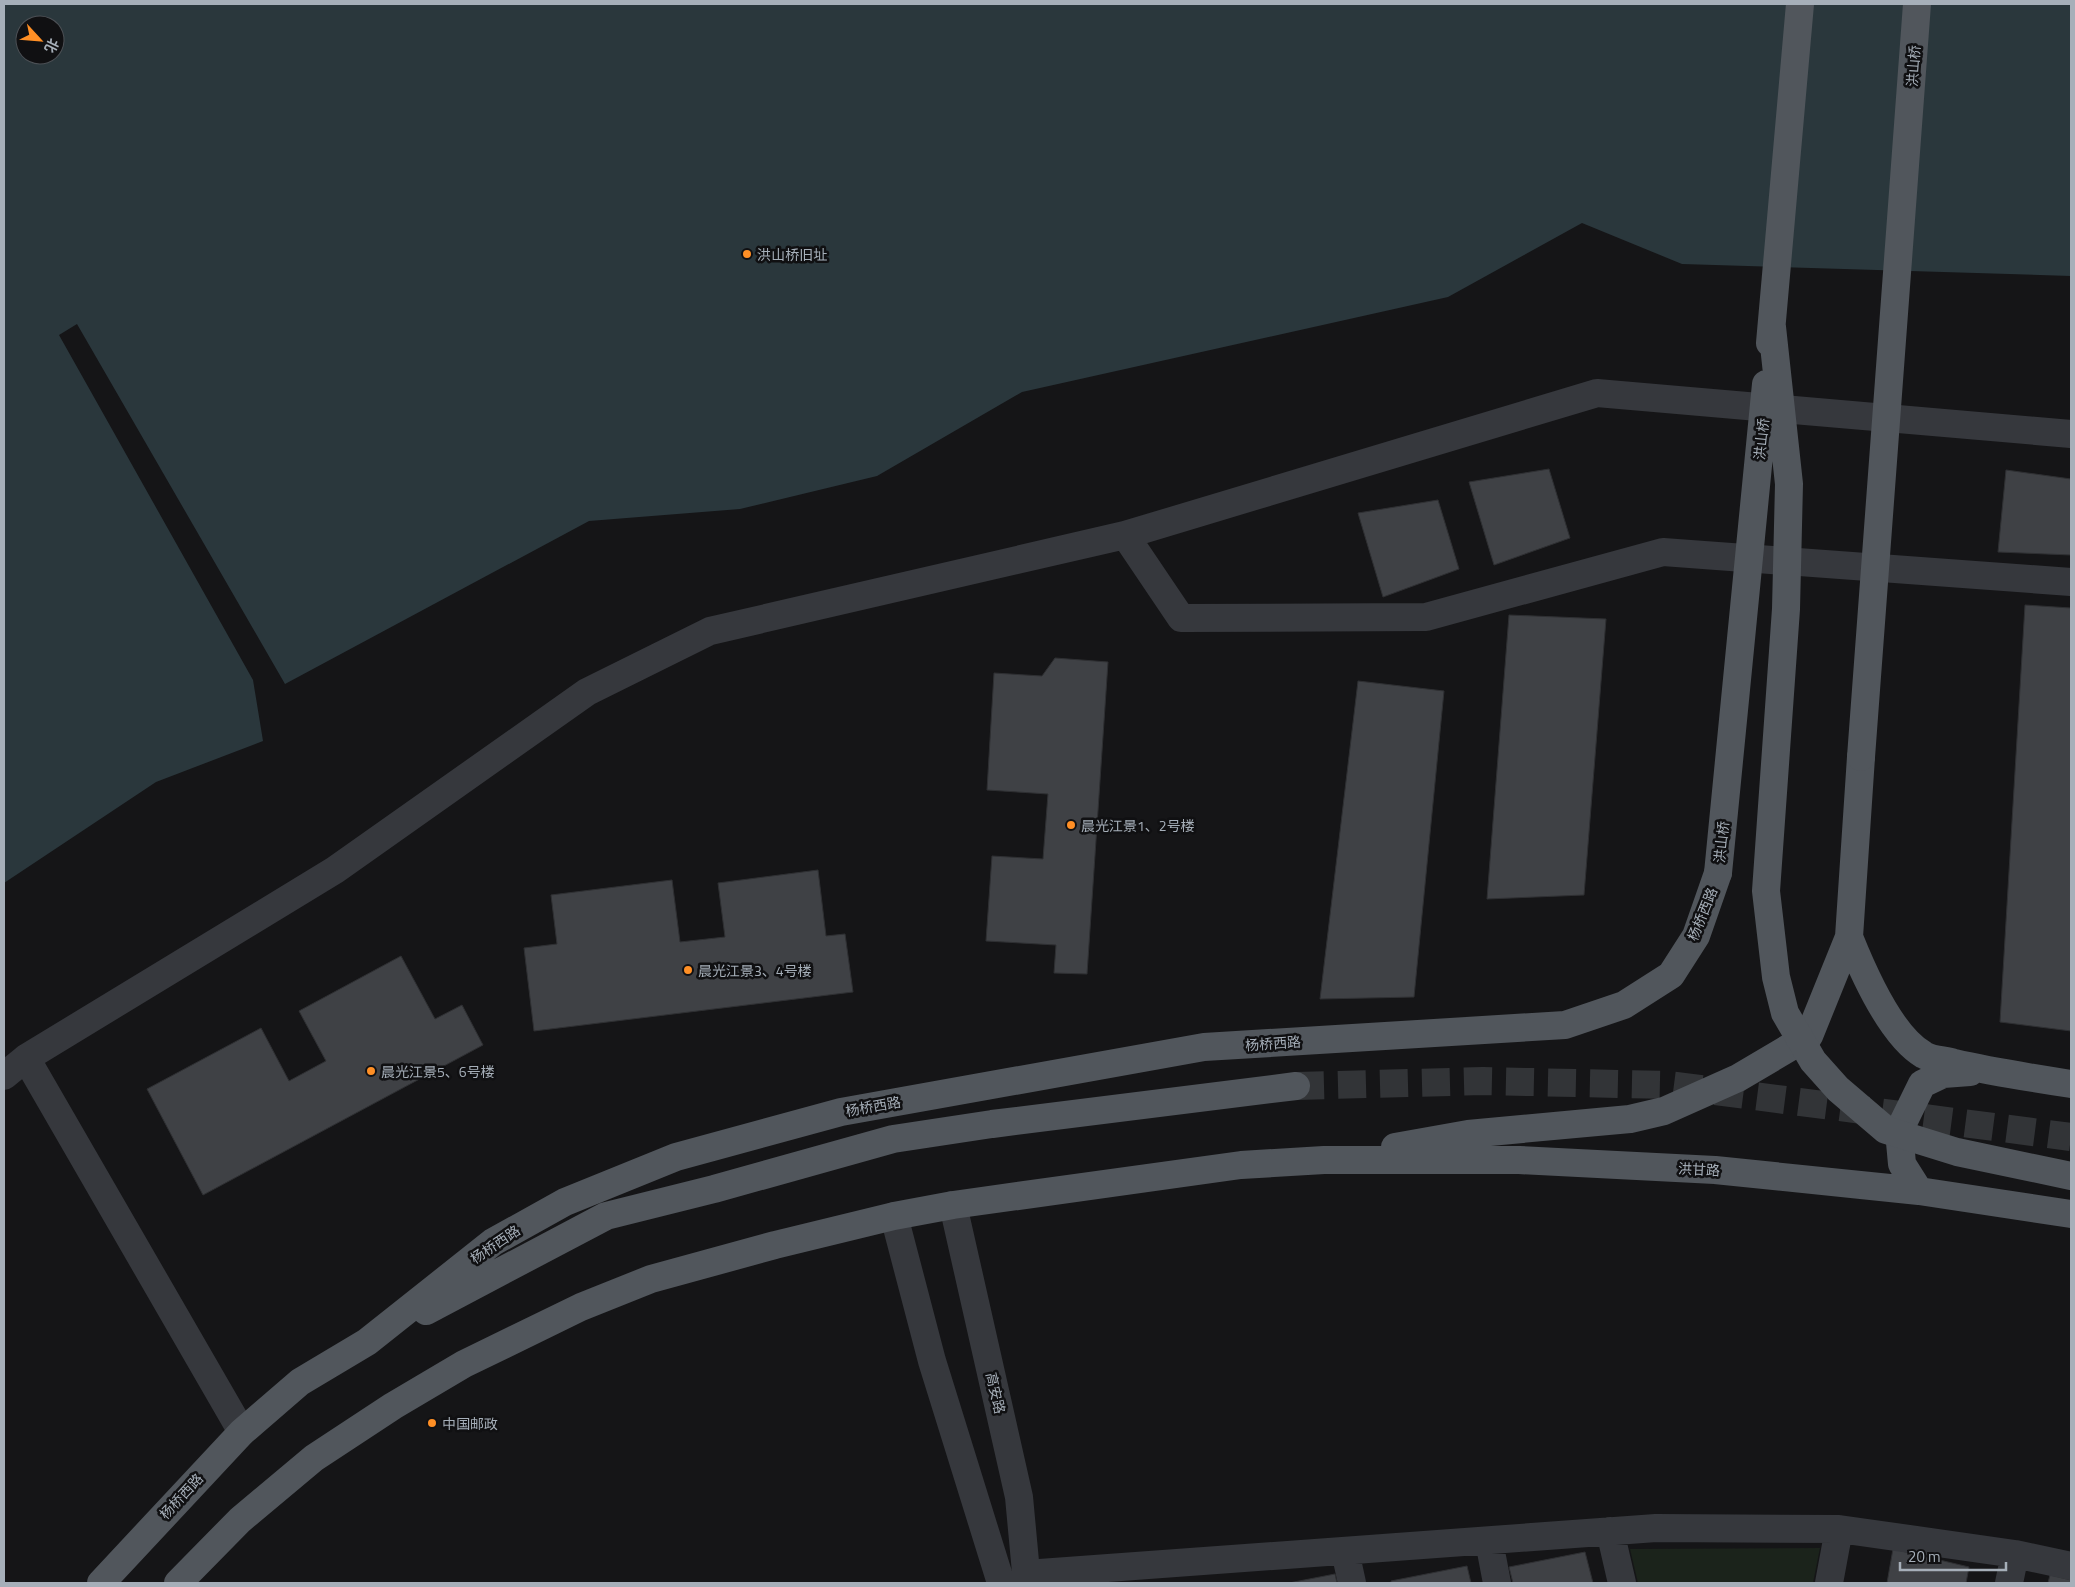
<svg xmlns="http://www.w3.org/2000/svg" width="2075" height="1587" viewBox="0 0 2075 1587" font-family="'Titillium Web','Noto Sans SC',sans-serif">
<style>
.green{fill:#1b231b}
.water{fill:#2a373c;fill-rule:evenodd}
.building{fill:#3f4145;stroke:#2f3033}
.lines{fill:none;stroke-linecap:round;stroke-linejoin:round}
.major-tunnel{stroke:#323437;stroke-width:28;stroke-dasharray:28 14;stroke-linecap:butt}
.minor{stroke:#36383d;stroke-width:28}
.major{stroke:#51565c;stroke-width:28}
.major-bridge{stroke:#51565c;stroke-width:28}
.poi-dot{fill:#ff8f25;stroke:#101012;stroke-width:2}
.labels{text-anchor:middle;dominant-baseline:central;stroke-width:5;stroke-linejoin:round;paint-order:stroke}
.street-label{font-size:14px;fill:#a6afb9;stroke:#101012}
.poi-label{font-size:14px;fill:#a6afb9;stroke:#101012;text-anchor:start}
</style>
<rect width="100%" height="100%" fill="#151517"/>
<path class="green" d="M1820 1548 1813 1583H1638L1630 1549Z"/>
<path class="water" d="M4 4H2071V276L1682 264 1582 223 1448 297 1022 392 877 476 740 509 589 521 285 684 77 324 59 335 253 680 263 741 156 782 4 883ZM25 25H55V55H25Z"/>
<path class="building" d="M1549 469 1570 538 1494 565 1469 482Z
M2006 470 2071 479V555L1998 552Z
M1438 500 1459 569 1383 597 1358 513Z
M2025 605 2071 608V1031L2000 1022Z
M1509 615 1606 619 1584 895 1487 899Z
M1055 658 1108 662 1087 974 1054 973 1056 945 986 941 992 856 1043 859 1048 794 987 790 994 673 1042 676Z
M1358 681 1444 691 1414 997 1320 999Z
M818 870 826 936 845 934 853 992 534 1031 524 948 557 944 551 895 672 880 680 942 725 937 718 883Z
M401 956 435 1019 462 1005 483 1045 203 1195 147 1089 261 1028 289 1081 326 1061 299 1011Z
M1893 1549 1969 1567 1966 1583H1887Z
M1585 1552 1593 1583H1513L1509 1567Z
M1467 1566 1471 1583H1391V1581Z
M1335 1574 1337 1583H1289Z
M2050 1575 2071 1580V1583H2048Z"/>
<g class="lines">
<path class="major-tunnel" d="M1296 1086 1483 1081 1669 1085 2071 1137"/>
<path class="minor" d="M1125 535 1181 618 1426 617 1663 552 2071 582
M26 1058 242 1432
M4 1076 26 1058 335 870 587 692 710 631 1125 535 1597 393 2071 434
M953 1205 1019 1497 1027 1583
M894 1216 932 1361 1001 1583
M1610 1531 1622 1583
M1489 1541 1497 1583
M1345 1551 1352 1583
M1026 1574 1656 1528 1839 1529 2015 1554 2071 1566
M1829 1583 1839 1529
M2009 1583 2015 1554"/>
<path class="major" d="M1849 937C1863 972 1891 1036 1924 1055 1932 1060 1945 1060 1954 1063 1993 1072 2032 1078 2071 1084
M1395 1147 1468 1134 1630 1119 1664 1111 1738 1078 1809 1036 1849 937 1861 757
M1919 1191 1902 1164 1899 1131 1922 1084 1943 1074 1970 1072
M426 1311 606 1216 714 1189 893 1139 992 1124 1296 1086
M101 1583 242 1432 300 1382 367 1342 493 1242 565 1202 676 1157 841 1112 1204 1047 1565 1025 1624 1005 1671 975 1696 936 1718 873
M178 1583 240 1520 314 1458 393 1406 464 1364 581 1307 651 1279 775 1245 894 1216 953 1205 1241 1165 1324 1160H1519L1715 1170 1919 1191 2071 1214"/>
<path class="major-bridge" d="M1772 327 1789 484 1786 609 1766 891 1776 977 1785 1013 1813 1061 1838 1089 1886 1130 1957 1152 2071 1176
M1770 343 1800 4
M1861 757 1917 4
M1718 873 1766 384"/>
</g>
<g class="poi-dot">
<circle cx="747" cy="254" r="5"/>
<circle cx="1071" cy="825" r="5"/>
<circle cx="688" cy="970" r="5"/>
<circle cx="371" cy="1071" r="5"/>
<circle cx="432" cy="1423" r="5"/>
</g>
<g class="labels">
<g class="street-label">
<text transform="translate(1913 66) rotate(-86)">洪山桥</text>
<text transform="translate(1761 439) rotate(-84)">洪山桥</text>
<text transform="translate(1721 842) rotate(-84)">洪山桥</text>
<text transform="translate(1702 914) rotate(-68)">杨桥西路</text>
<text transform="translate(1273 1043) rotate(-4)">杨桥西路</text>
<text transform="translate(873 1106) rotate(-10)">杨桥西路</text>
<text transform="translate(1699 1169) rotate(3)">洪甘路</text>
<text transform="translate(495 1244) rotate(-34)">杨桥西路</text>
<text transform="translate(996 1393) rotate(77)">高安路</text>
<text transform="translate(181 1496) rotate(-47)">杨桥西路</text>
</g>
<g class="poi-label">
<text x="757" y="254">洪山桥旧址</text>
<text x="1081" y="825">晨光江景1、2号楼</text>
<text x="698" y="970">晨光江景3、4号楼</text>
<text x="381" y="1071">晨光江景5、6号楼</text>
<text x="442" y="1423">中国邮政</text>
</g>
</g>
<rect width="2075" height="1587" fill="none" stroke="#a6afb9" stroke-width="10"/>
<g transform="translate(40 40) rotate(116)"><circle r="24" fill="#101012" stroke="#4c5055"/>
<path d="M0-4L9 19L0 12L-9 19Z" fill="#ff8f25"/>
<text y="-8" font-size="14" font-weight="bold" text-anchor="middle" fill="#a6afb9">北</text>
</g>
<path d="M1900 1562v8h106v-8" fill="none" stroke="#a6afb9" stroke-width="2.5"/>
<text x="1908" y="1562" font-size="15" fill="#a6afb9" stroke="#101012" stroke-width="4" paint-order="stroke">20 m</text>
</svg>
